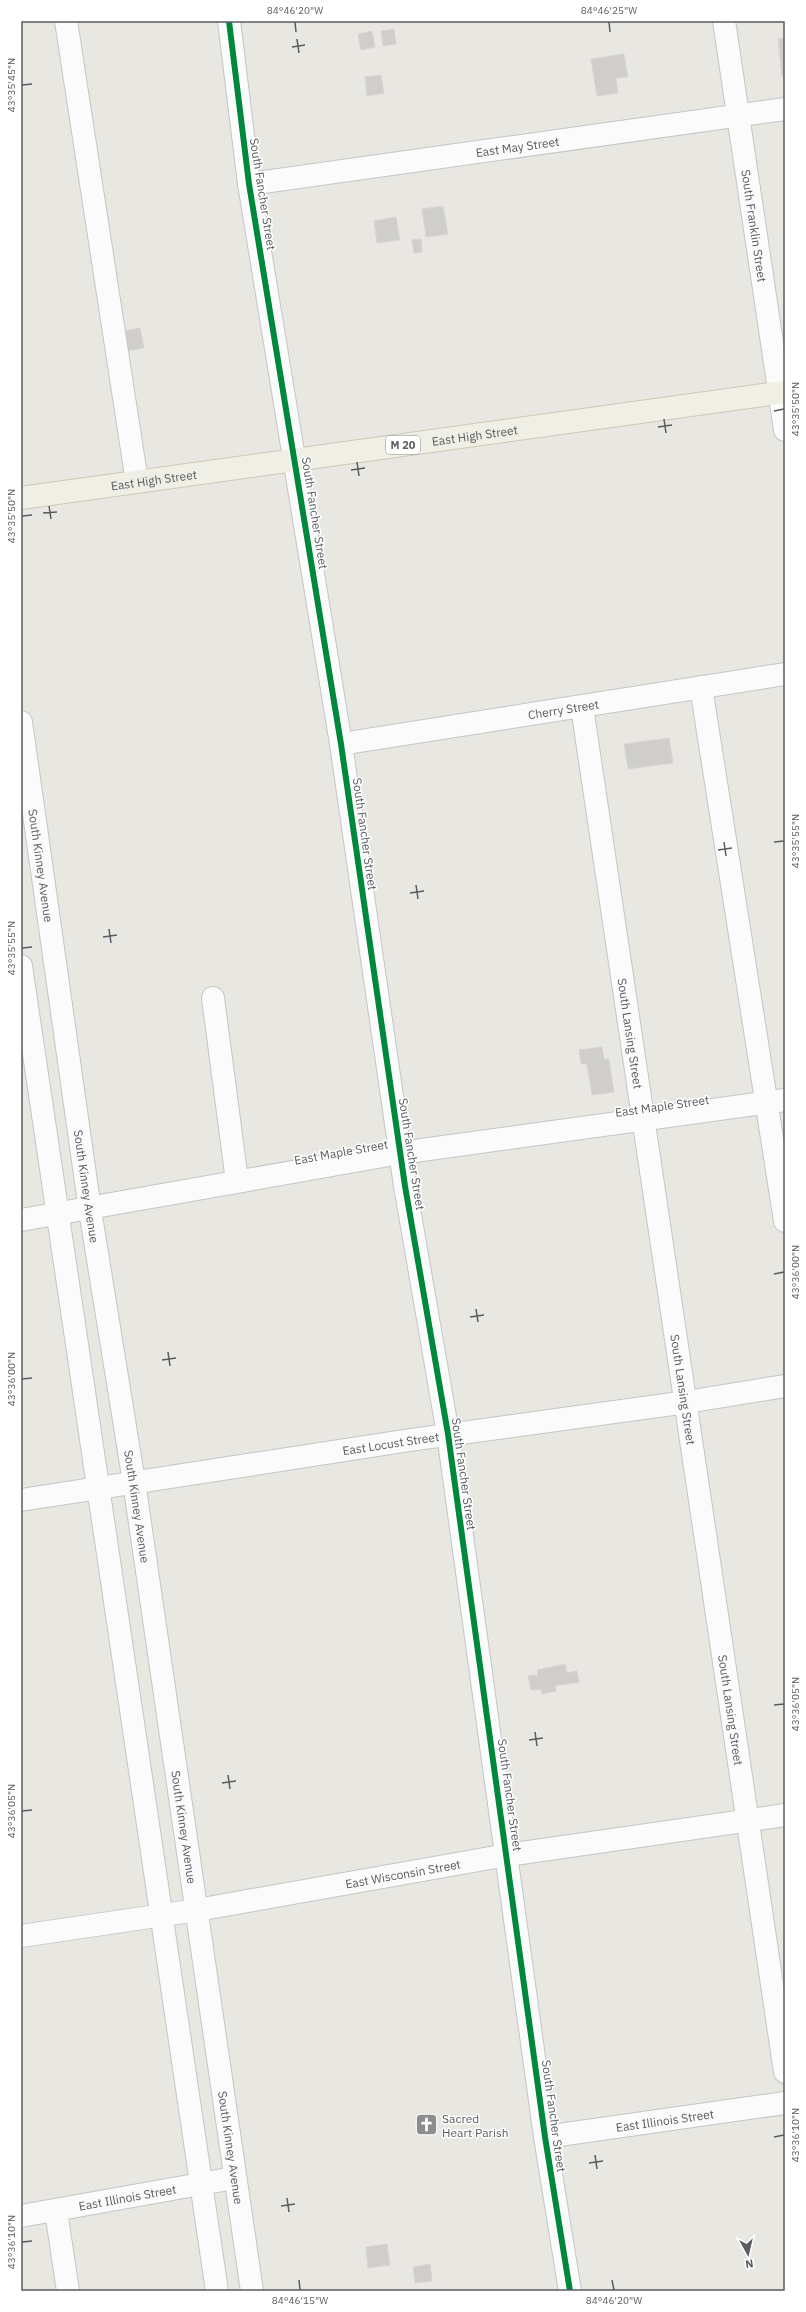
<svg xmlns="http://www.w3.org/2000/svg" width="806" height="2312" viewBox="0 0 806 2312" font-family="'IBM Plex Sans',sans-serif">
<style>
.building{fill:#cfcecc;stroke:#d7d6d2}
.lines{fill:none;stroke-linecap:round;stroke-linejoin:round}
.minor-casing{stroke:#c5c5c5;stroke-width:24}
.major-casing{stroke:#cdc8b3;stroke-width:24}
.minor{stroke:#fcfbfb;stroke-width:22}
.major{stroke:#f0efe6;stroke-width:22}
.cycleway-casing{stroke:#fff;stroke-width:8}
.cycleway{stroke:#00873e;stroke-width:6}
.ticks{fill:none;stroke:#595c60;stroke-width:1.5}
.labels{text-anchor:middle;dominant-baseline:central;stroke-width:3;stroke-linejoin:round;paint-order:stroke}
.shield{fill:#fff;stroke:#8b8d90;stroke-width:1}
.shield-label{font-size:11px;font-weight:bold;fill:#595c60}
.street-label{font-size:12px;fill:#595c60;stroke:#fff}
.poi-label{font-size:12px;fill:#595c60;stroke:#fff;text-anchor:start}
.neatline{fill:none;stroke:#595c60;stroke-width:1.5}
.ticks-label{font-size:10px;text-anchor:middle;fill:#595c60}
</style>
<rect width="100%" height="100%" fill="#e8e7e2"/>
<path class="building" d="M394 29 396 44 383 46 381 31Z
M372 31 375 47 361 50 358 34Z
M785 38V76H782L778 39Z
M624 54 628 77 616 78 618 93 597 96 591 59Z
M381 75 384 93 367 96 365 77Z
M443 206 448 234 426 237 422 209Z
M396 217 400 240 377 243 374 221Z
M421 239 422 252 414 253 412 240Z
M140 328 144 348 128 351 124 331Z
M669 738 673 763 628 769 624 744Z
M602 1047 604 1059H609L614 1092 592 1095 587 1064H581L579 1050Z
M565 1664 567 1673 577 1671 579 1682 555 1686 556 1691 542 1694 541 1689 531 1690 528 1676 538 1675 537 1670Z
M387 2244 390 2265 368 2268 366 2247Z
M430 2264 432 2281 415 2283 413 2267Z"/>
<g class="lines">
<defs>
<g id="minor">
<path d="M66 21 137 482"/>
<path d="M229 21 249 184 341 744 405 1186 448 1434 545 2137 570 2291"/>
<path id="s1" d="M724 21 785 430"/>
<path id="s2" d="M249 184 785 109"/>
<path d="M701 687 785 1221"/>
<path id="s3" d="M582 707 785 2072"/>
<path id="s4" d="M21 722 90 1210 134 1482 252 2291"/>
<path id="s5" d="M341 744 785 674"/>
<path d="M21 966 217 2291"/>
<path d="M213 998 237 1181"/>
<path d="M21 1220 400 1153 785 1100"/>
<path id="s6" d="M21 1500 410 1440 687 1402 785 1386"/>
<path id="s7" d="M21 1936 197 1910 507 1855 785 1815"/>
<path id="s8" d="M545 2137 785 2103"/>
<path d="M56 2211 68 2291"/>
<path id="s9" d="M21 2216 234 2178"/>
</g>
<g id="major">
<path id="s10" d="M21 498 785 392"/>
</g>
</defs>
<use href="#minor" class="minor-casing"/>
<use href="#major" class="major-casing"/>
<use href="#minor" class="minor"/>
<use href="#major" class="major"/>
<defs>
<path id="cycleway" d="M229 21 249 184 341 744 405 1186 448 1434 545 2137 570 2291"/>
</defs>
<use href="#cycleway" class="cycleway-casing"/>
<use href="#cycleway" class="cycleway"/>
</g>
<path class="ticks" d="M295 22 296 32M609 22 610 32M297 39 299 53M292 47 305 45M22 85 32 84M774 411 784 409M664 419 666 433M658 427 672 425M357 462 359 476M351 470 365 468M49 506 51 519M43 513 57 512M22 516 32 515M724 842 726 856M774 842 784 841M718 850 732 848M416 885 418 899M410 893 424 891M109 929 111 943M103 937 117 935M22 948 32 947M774 1274 784 1272M476 1309 478 1322M470 1317 484 1315M168 1352 170 1366M162 1360 176 1358M22 1379 32 1378M774 1705 784 1704M535 1732 537 1746M529 1740 543 1738M228 1775 230 1789M222 1783 236 1781M22 1811 32 1810M774 2137 784 2135M595 2155 597 2169M589 2163 603 2161M287 2198 289 2212M281 2206 295 2204M22 2242 32 2241M299 2280 300 2290M612 2280 614 2290"/>
<defs>
<symbol id="church-square" viewBox="-11 -11 22 22"><rect x="-9" y="-9" width="18" height="18" rx="4" fill="#8b8d8e" stroke="#fff"/><path d="M-1.2-6h2.4v3.5h3.3v2.4h-3.3V6h-2.4V-.1h-3.3v-2.4h3.3Z" fill="#fff"/></symbol>
</defs>
<g fill-rule="evenodd">
<use href="#church-square" x="414" y="2112" width="25" height="25"/>
</g>
<g class="labels">
<rect class="shield" x="386" y="436" width="34" height="18" rx="3"/>
<g class="shield-label">
<text x="403" y="445">M 20</text>
</g>
<g class="street-label">
<text stroke="none"><textPath href="#s2" startOffset="271">East May Street</textPath></text>
<text transform="translate(263 194) rotate(81)">South Fancher Street</text>
<text stroke="none"><textPath href="#s1" startOffset="207">South Franklin Street</textPath></text>
<text stroke="none"><textPath href="#s10" startOffset="458">East High Street</textPath></text>
<text stroke="none"><textPath href="#s10" startOffset="134">East High Street</textPath></text>
<text transform="translate(315 513) rotate(81)">South Fancher Street</text>
<text stroke="none"><textPath href="#s5" startOffset="225">Cherry Street</textPath></text>
<text transform="translate(365 834) rotate(82)">South Fancher Street</text>
<text stroke="none"><textPath href="#s4" startOffset="145">South Kinney Avenue</textPath></text>
<text stroke="none"><textPath href="#s3" startOffset="330">South Lansing Street</textPath></text>
<text transform="translate(662 1106) rotate(-8)">East Maple Street</text>
<text transform="translate(341 1152) rotate(-10)">East Maple Street</text>
<text transform="translate(412 1154) rotate(81)">South Fancher Street</text>
<text stroke="none"><textPath href="#s4" startOffset="469">South Kinney Avenue</textPath></text>
<text stroke="none"><textPath href="#s3" startOffset="690">South Lansing Street</textPath></text>
<text stroke="none"><textPath href="#s6" startOffset="374">East Locust Street</textPath></text>
<text transform="translate(464 1474) rotate(82)">South Fancher Street</text>
<text stroke="none"><textPath href="#s4" startOffset="793">South Kinney Avenue</textPath></text>
<text stroke="none"><textPath href="#s3" startOffset="1014">South Lansing Street</textPath></text>
<text transform="translate(510 1795) rotate(82)">South Fancher Street</text>
<text stroke="none"><textPath href="#s4" startOffset="1117">South Kinney Avenue</textPath></text>
<text stroke="none"><textPath href="#s7" startOffset="387">East Wisconsin Street</textPath></text>
<text transform="translate(554 2116) rotate(82)">South Fancher Street</text>
<text stroke="none"><textPath href="#s8" startOffset="121">East Illinois Street</textPath></text>
<text stroke="none"><textPath href="#s4" startOffset="1441">South Kinney Avenue</textPath></text>
<text stroke="none"><textPath href="#s9" startOffset="108">East Illinois Street</textPath></text>
</g>
<g class="poi-label">
<text x="442" y="2118">Sacred<tspan x="442" dy="14">Heart Parish</tspan></text>
</g>
</g>
<rect width="806" height="2312" fill="none" stroke="#ffffff" stroke-width="44"/>
<g transform="translate(748 2254) rotate(172)" stroke="#ffffff" stroke-width="3" paint-order="stroke">
<path d="M0-3L7 15L0 10L-7 15Z" fill="#595c60"/>
<text y="-6" font-size="11" font-weight="bold" text-anchor="middle" fill="#595c60">N</text>
</g>
<rect x="22" y="22" width="762" height="2268" class="neatline"/>
<g class="ticks-label">
<text x="295" y="14">84°46'20"W</text>
<text x="609" y="14">84°46'25"W</text>
<text transform="translate(11 85) rotate(-90)" y="4">43°35'45"N</text>
<text transform="translate(795 409) rotate(-90)" y="4">43°35'50"N</text>
<text transform="translate(11 516) rotate(-90)" y="4">43°35'50"N</text>
<text transform="translate(795 841) rotate(-90)" y="4">43°35'55"N</text>
<text transform="translate(11 948) rotate(-90)" y="4">43°35'55"N</text>
<text transform="translate(795 1272) rotate(-90)" y="4">43°36'00"N</text>
<text transform="translate(11 1379) rotate(-90)" y="4">43°36'00"N</text>
<text transform="translate(795 1704) rotate(-90)" y="4">43°36'05"N</text>
<text transform="translate(11 1811) rotate(-90)" y="4">43°36'05"N</text>
<text transform="translate(795 2135) rotate(-90)" y="4">43°36'10"N</text>
<text transform="translate(11 2242) rotate(-90)" y="4">43°36'10"N</text>
<text x="300" y="2304">84°46'15"W</text>
<text x="614" y="2304">84°46'20"W</text>
</g>
</svg>
